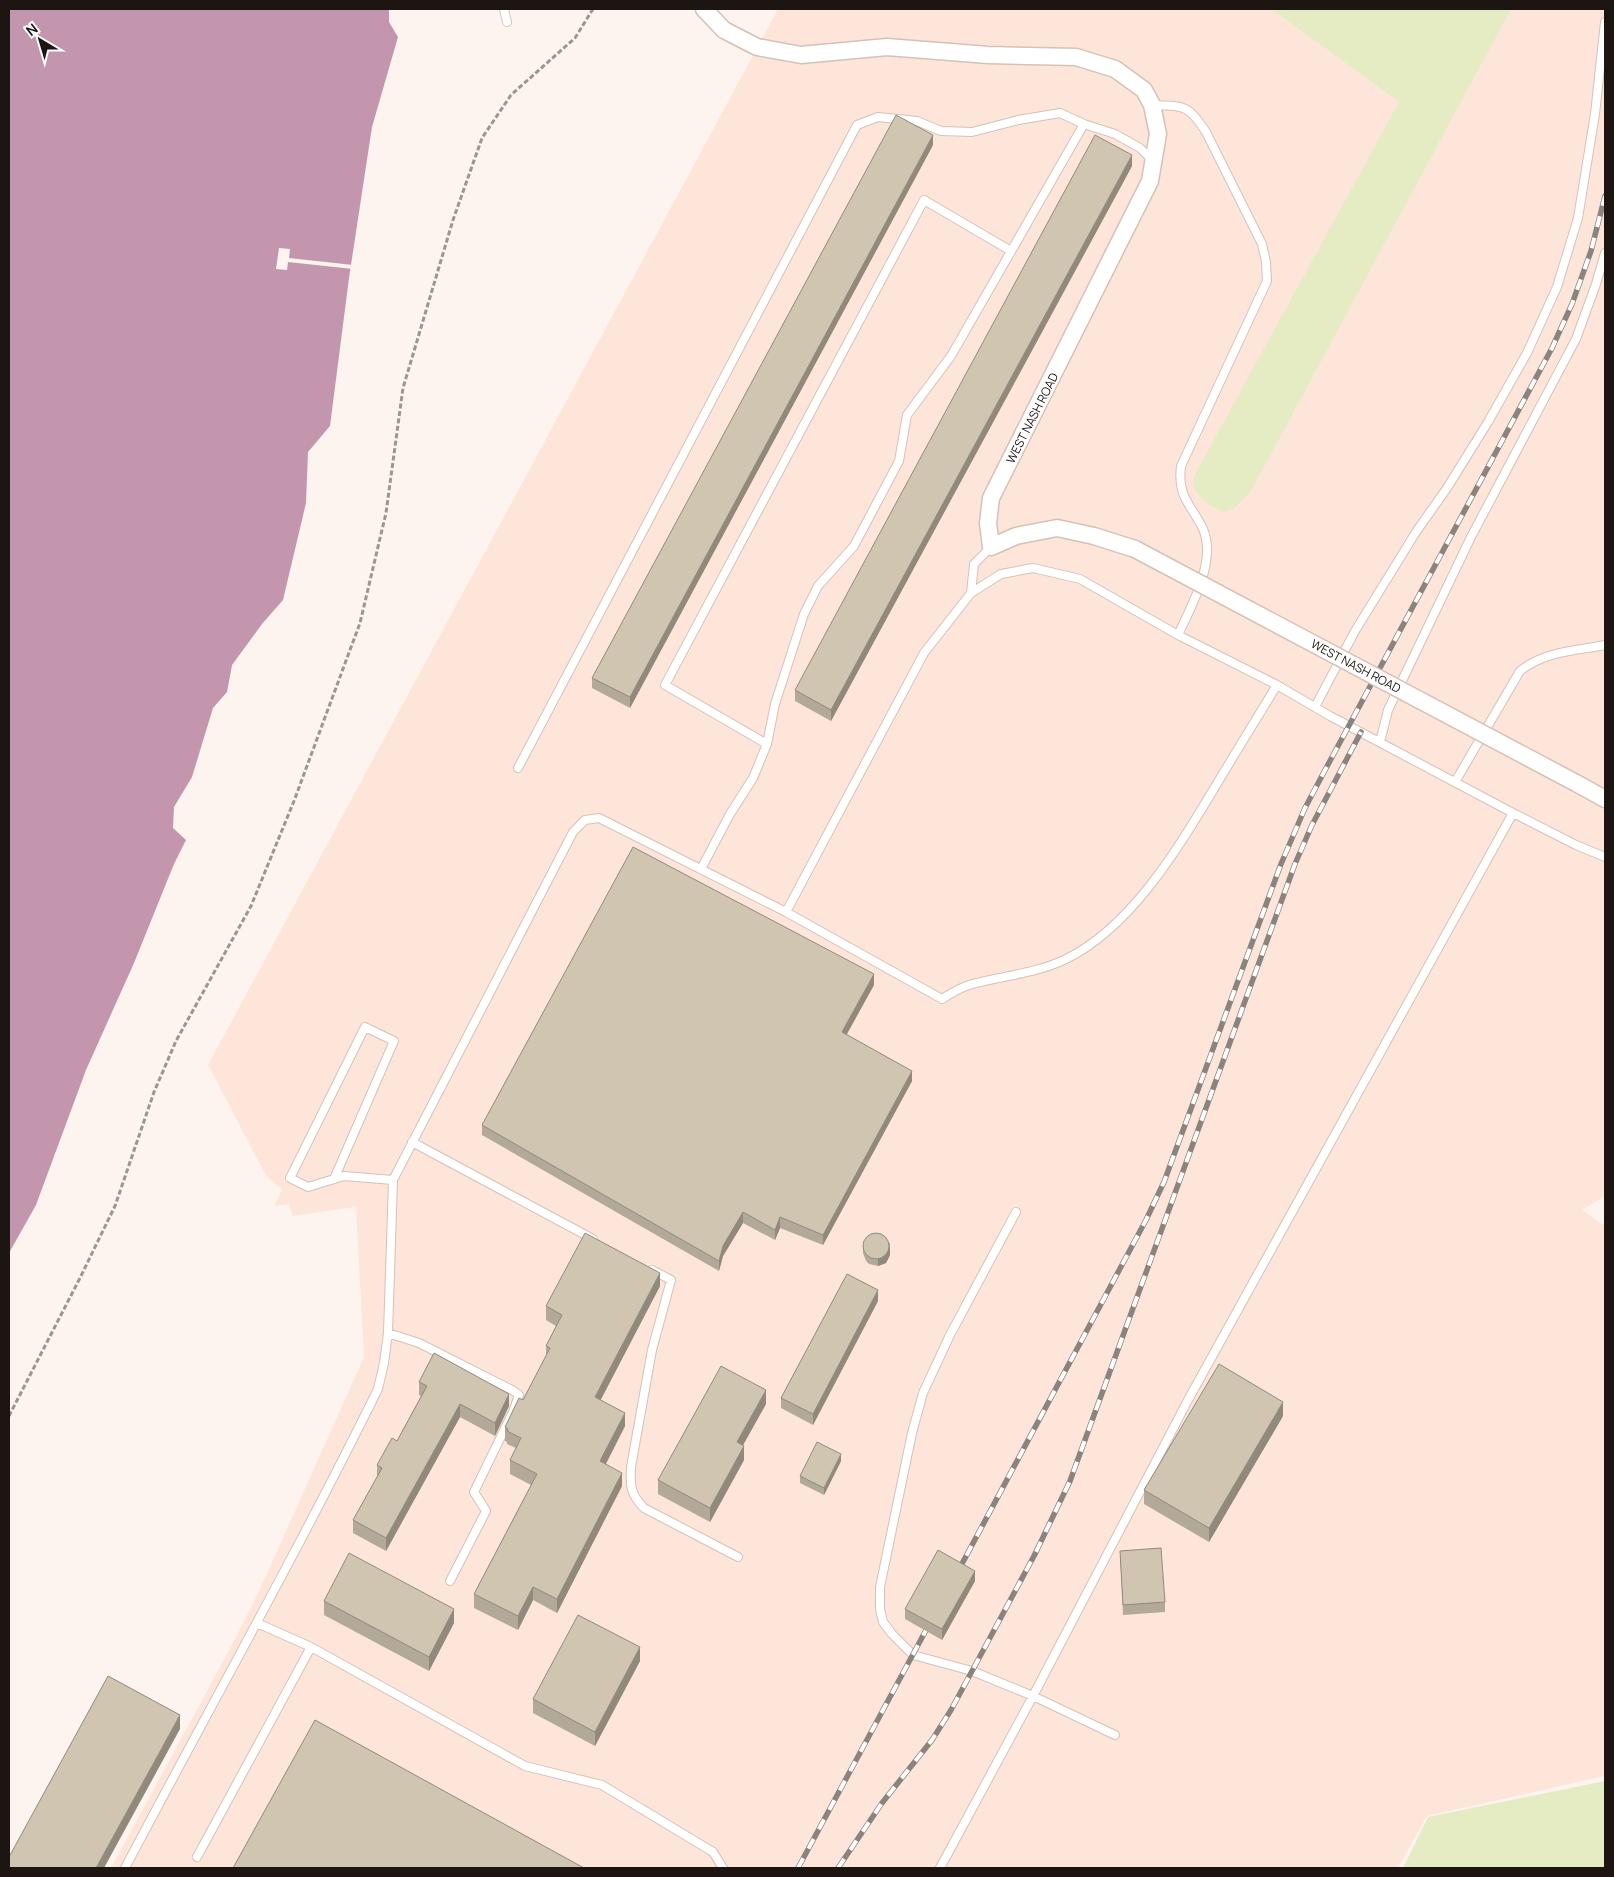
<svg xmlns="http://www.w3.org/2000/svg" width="1614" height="1877" viewBox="0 0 1614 1877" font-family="Manrope,sans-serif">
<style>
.built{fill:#fde6d9}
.green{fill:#e5ebc3}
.water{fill:#c396ae}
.pier{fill:#fdf4ef}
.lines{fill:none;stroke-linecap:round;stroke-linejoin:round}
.service-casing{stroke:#d6c1b5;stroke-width:10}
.minor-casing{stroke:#d6c1b5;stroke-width:19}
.path{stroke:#9d9590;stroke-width:3;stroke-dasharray:5 2.5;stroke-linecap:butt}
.service{stroke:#fff;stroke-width:8}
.minor{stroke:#fff;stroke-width:16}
.rail-casing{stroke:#8b837e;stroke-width:5.5}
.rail{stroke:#fff;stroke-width:4;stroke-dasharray:11;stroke-linecap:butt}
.minor-bridge-casing{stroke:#d6c1b5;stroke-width:19;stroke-linecap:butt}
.minor-bridge{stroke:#fff;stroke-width:16}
.wall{fill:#b2a998}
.shaded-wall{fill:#918a7c}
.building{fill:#cfc5b1;stroke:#918a7c}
.labels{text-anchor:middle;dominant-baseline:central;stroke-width:5;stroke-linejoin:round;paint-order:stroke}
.street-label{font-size:12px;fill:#1c1511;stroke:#fff}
</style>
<rect width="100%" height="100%" fill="#fdf4ef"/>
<path class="built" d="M778 9H1271L1399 102 1456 9H1605V1196L1582 1210 1605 1226V1776L1427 1816 1398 1868H111L233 1643 260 1589 364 1357 356 1207 293 1216 288 1204 274 1206 282 1190 266 1176 208 1065Z"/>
<path class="green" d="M1271 9H1511L1251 491 1235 508 1222 512 1209 505 1195 491 1193 478 1399 102Z
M1605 1781V1868H1403L1428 1817Z"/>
<path class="water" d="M9 9H389V22L398 37 372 127 349 278 330 426 308 452 306 503 283 600 262 624 232 665 227 692 213 708 192 777 174 807 173 828 186 840 174 864 134 963 86 1070 36 1205 9 1253Z"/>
<path class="pier" d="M279 248 290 249 289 258 353 265V269L288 262 287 270 276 269Z"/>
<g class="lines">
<defs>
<path id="service" d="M504 9 507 22
M1152 105C1184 106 1188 104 1206 132L1262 244 1266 262 1267 281 1181 466C1177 497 1191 504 1203 529 1217 561 1191 607 1178 635
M971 593 974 564 991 547
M1277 685C1257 718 1237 750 1218 782 1180 845 1132 928 1064 960 1034 974 1000 976 969 985 959 988 950 994 942 999L786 912 924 653 971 593 1001 574 1033 568 1080 579 1178 635 1277 685 1330 716 1513 813 1576 845 1605 857
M1315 707 1355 631 1416 532 1447 488 1488 422 1527 353 1557 287 1578 218 1595 114 1605 22
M1380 742 1388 710 1471 537 1576 339 1596 284 1605 253
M767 744 665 685 924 200 1011 251
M518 768 857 125 878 117 917 121 941 131 972 132 1018 120 1060 113 1084 124 1115 134 1140 148 1152 160
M1455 782 1520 671C1545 651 1575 651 1605 645
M701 869 730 814 753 778 767 744 775 704 804 614 818 586 854 546 899 461 907 415 951 356 1084 124
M412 1142 593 1239
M334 1179 394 1041 365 1027 290 1178 308 1187 344 1176 393 1180
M1016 1212 950 1335 923 1393 912 1433 880 1587V1609L883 1622 892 1634 913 1655 972 1671 1033 1696 1115 1735
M652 1270 671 1280 652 1350 631 1467C630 1485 630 1494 644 1508L738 1557
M388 1333 419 1343 512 1390 519 1395 513 1412 474 1492 486 1511 450 1581
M257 1623 311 1647 525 1766 602 1785 713 1852 723 1868
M197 1857 311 1647
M125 1868C209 1709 298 1551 378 1389L384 1363 388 1333 393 1180 573 832 585 820 599 818 786 912
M940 1868 1033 1696 1188 1400 1513 813"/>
<path id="minor" d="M704 9 724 30 757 47 801 55 887 47 988 55 1076 57 1115 69 1144 90 1152 105 1158 134 1150 181 991 498 988 523 991 547 1016 536 1057 528 1094 536 1135 549
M1576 783 1605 799"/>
</defs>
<use href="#service" class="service-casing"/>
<use href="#minor" class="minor-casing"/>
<path class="path" d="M9 1416 81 1276 115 1206 154 1092 176 1041 251 906 294 801 360 623 386 513 403 388 453 220 482 138 511 95 575 38 593 9"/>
<use href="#service" class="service"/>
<use href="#minor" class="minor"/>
<defs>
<path id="rail" d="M956 1575 1146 1220 1164 1182 1281 864 1305 808 1324 772 1552 348 1572 304 1591 251 1605 196
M798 1868 932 1619
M838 1868 882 1803 932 1740 951 1710 1034 1556 1070 1481 1295 864 1312 825 1361 732"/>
</defs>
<use href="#rail" class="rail-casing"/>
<use href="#rail" class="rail"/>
<defs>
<path id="minor-bridge" d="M1135 549 1576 783"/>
</defs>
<use href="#minor-bridge" class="minor-bridge-casing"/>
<use href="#minor-bridge" class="minor-bridge"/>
</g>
<path class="wall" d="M933 145 630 708 592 688V678Z
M1132 166 831 721 795 701V690Z
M874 985 846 1035 912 1081 823 1245 780 1228 775 1240 743 1223 723 1256 719 1271 482 1135V1125Z
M890 1243V1255L886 1263 878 1266 869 1264 866 1261 863 1253V1246Z
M660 1286 600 1400 625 1426 606 1464 622 1486 557 1613 533 1600 518 1630 474 1608V1594L531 1485 510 1474V1460L516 1448 507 1444V1442L505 1441V1427L523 1400 546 1356V1346L556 1326 546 1320V1306Z
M878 1301 813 1425 781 1408V1398Z
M419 1382 509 1406 495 1436 460 1417 386 1551 353 1533V1520L377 1478V1465L397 1441 421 1396 419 1395Z
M766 1404 743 1445 744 1460 710 1522 658 1494V1480Z
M1283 1416 1209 1542 1144 1504V1490Z
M841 1461 824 1495 800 1483V1476Z
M1120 1551 1165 1602V1612L1123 1615Z
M975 1581 942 1640 905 1619V1609Z
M324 1601 454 1623 429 1671 324 1615Z
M640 1661 595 1746 533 1713V1699Z"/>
<path class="shaded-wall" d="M933 135V145L630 708V697Z
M1132 155V166L831 721V710Z
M874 974V985L842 1043V1032Z
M912 1071V1081L823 1245V1235Z
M743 1212V1223L723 1256 719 1271V1261L723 1246Z
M780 1217V1228L775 1240V1230Z
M890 1248V1255L886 1263 878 1266V1259Z
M660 1273V1286L595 1411V1397Z
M878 1290V1301L813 1425V1414Z
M766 1390V1404L737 1456V1442Z
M509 1394V1406L495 1436V1423Z
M1283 1402V1416L1209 1542V1528Z
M460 1404V1417L386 1551V1538Z
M625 1413V1426L600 1475V1461Z
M744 1446V1460L710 1522V1508Z
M841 1454V1461L824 1495V1488Z
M622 1473V1486L557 1613V1599Z
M975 1571V1581L942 1640V1629Z
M533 1587V1600L518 1630V1616Z
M454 1609V1623L429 1671V1657Z
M640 1647V1661L595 1746V1732Z
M180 1715V1729L104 1868H96Z"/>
<path class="building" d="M896 115 933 135 630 697 592 678Z
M1095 135 1132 155 831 710 795 690Z
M633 847 874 974 842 1032 912 1071 823 1235 780 1217 775 1230 743 1212 723 1246 719 1261 482 1125Z
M863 1246a13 13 0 1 1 26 0a13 13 0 1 1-26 0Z
M585 1233 660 1273 595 1397 625 1413 600 1461 622 1473 557 1599 533 1587 518 1616 474 1594 537 1474 510 1460 521 1438 507 1431 508 1429 505 1427 519 1398 523 1400 550 1348 546 1346 562 1315 546 1306Z
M847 1274 878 1290 813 1414 781 1398Z
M434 1353 509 1394 495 1423 460 1404 386 1538 353 1520 382 1468 377 1465 392 1438 397 1441 427 1386 419 1382Z
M1219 1364 1283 1402 1209 1528 1144 1490Z
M721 1366 766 1390 737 1442 744 1446 710 1508 658 1480Z
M817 1442 841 1454 824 1488 800 1476Z
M1161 1548 1165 1602 1123 1605 1120 1551Z
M938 1550 975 1571 942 1629 905 1609Z
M349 1553 454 1609 429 1657 324 1601Z
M578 1615 640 1647 595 1732 533 1699Z
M108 1676 180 1715 96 1868H9V1857Z
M315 1720 584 1868H233Z"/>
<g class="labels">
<g class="street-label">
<text transform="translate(1032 418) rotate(-63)">WEST NASH ROAD</text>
<text transform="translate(1356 666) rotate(28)">WEST NASH ROAD</text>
</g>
</g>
<rect width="1614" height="1877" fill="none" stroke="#1c1511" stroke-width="20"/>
<g transform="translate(40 40) rotate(322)" stroke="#ffffff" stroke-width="4" paint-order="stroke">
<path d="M0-4L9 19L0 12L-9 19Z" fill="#1c1511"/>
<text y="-8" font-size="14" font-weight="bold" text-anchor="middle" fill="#1c1511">N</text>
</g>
</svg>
